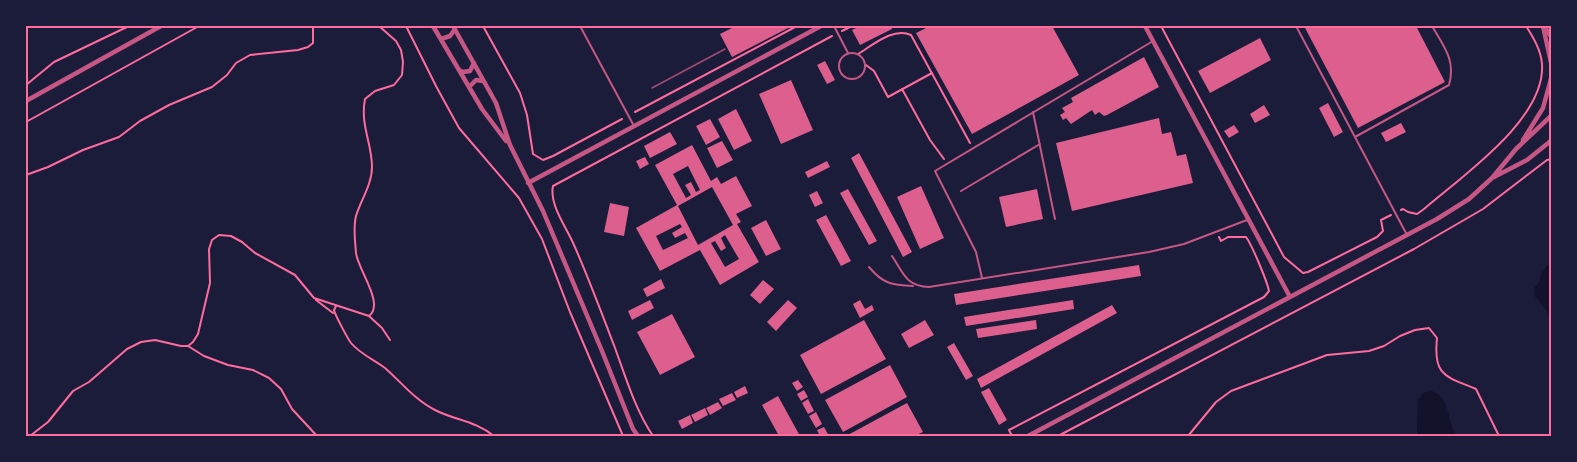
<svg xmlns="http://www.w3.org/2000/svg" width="1577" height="462" viewBox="0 0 1577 462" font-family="Inter,sans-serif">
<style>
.water{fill:#12122b}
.building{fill:#dd5f8e;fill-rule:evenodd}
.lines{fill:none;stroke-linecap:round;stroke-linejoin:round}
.path{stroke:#ff6b9d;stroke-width:2}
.service{stroke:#c65784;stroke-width:2}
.minor{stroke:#c65784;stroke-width:4.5}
.tram{stroke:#a44b75;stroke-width:1.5}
.neatline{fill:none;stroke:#ff6b9d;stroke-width:2}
</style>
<rect width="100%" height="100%" fill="#1b1b3a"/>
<path class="water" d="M1551 262H1552L1551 324 1548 312 1534 295V289L1539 282 1542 271Z
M1432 391C1452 399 1445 419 1457 436H1418L1417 432 1418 400 1423 393Z"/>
<path class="building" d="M736 26H792L732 57 720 34Z
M860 26H891L892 29 860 45 852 30Z
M930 26H1052L1079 75 972 134 916 33Z
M1304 26H1416L1445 82 1358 128Z
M1260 38 1271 60 1210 93 1198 71Z
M1144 57 1159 87 1107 115 1104 116 1099 112 1095 115 1092 110 1071 124 1066 118 1063 120 1060 115 1065 112 1062 108 1073 102 1071 98Z
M825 61 835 80 827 84 817 65Z
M791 80 813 130 781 144 759 94Z
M1328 103 1343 132 1334 137 1319 108Z
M1264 105 1270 115 1255 123 1250 114Z
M736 109 752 141 734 150 718 119Z
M1159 118 1162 134 1171 132 1177 156 1186 154 1193 183 1072 211 1056 143Z
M710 119 720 137 706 145 696 126Z
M1401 123 1406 132 1386 142 1381 133Z
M1234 125 1239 132 1229 138 1224 131Z
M670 132 677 144 650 158 644 146Z
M722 141 733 160 717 168 707 148Z
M692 145 711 181 717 177 721 184 736 176 752 206 736 214 741 222 737 224 759 262 720 285 700 250 660 271 636 228 677 205 655 165ZM688 166 700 190 696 192 691 182 685 185 691 195 686 198 673 174ZM712 187 733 225 698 245 678 206ZM680 224 682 227 672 233 675 238 685 233 688 238 663 250 656 236ZM725 235 739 259 725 267 711 243 715 241 721 251 726 248 721 238Z
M859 153 912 252 903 257 851 158Z
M645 157 649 164 640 169 636 161Z
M827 161 830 167 808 178 805 172Z
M921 186 944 238 920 249 897 197Z
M848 189 877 241 869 245 840 193Z
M1037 189 1043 219 1006 227 999 197Z
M817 191 823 203 815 207 809 195Z
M610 203 629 207 624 236 604 232Z
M826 215 851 261 841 266 816 220Z
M766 220 781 249 766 256 751 228Z
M1139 265 1141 276 956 305 954 294Z
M661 279 665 288 647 297 643 289Z
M763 280 774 289 760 304 750 295Z
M650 300 654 308 632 320 628 311Z
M788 300 797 308 776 331 767 322Z
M860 300 865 309 872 305 874 310 860 318 853 304Z
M1073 300 1074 309 966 326 964 317Z
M1112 305 1117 313 981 388 977 379Z
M672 314 695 357 660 375 637 332Z
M864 320 886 359 821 394 800 355Z
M925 320 934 335 909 348 901 334Z
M1036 320 1037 329 978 338 976 329Z
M954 343 973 376 966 380 947 347Z
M890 365 907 397 843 432 825 400Z
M798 380 803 387 797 391 792 383Z
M745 386 748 393 737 398 734 392Z
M989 388 1007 420 999 425 981 392Z
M804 390 808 397 801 401 797 394Z
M732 393 736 400 723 406 719 399Z
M778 396 800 436H779L762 405Z
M808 399 814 411 808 414 802 403Z
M718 402 722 408 710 415 706 408Z
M907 403 923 432 914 436H846Z
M705 408 708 415 695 422 691 415Z
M816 412 822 424 816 428 809 416Z
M690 415 693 423 682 429 678 421Z
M824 427 829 436H820L817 430Z"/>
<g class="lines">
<path class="path" d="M406 26 436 86 459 128 519 198 542 239 570 312 623 436
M483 26 520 93 527 115 533 154 543 160 553 156 622 119
M1161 26 1284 257 1303 273 1308 272 1377 237 1383 231 1381 220 1391 215
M842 31 852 26
M858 54C873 45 893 27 911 35L970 143
M866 65 874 71 888 97 932 73
M26 85 54 62 129 26
M902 89 930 140 944 159
M635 112 797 26
M26 122 199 26
M26 175 48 167 83 150 119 137 140 121 169 105 212 87 227 75 236 63 250 55 298 50 308 47 313 43V26
M1401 210 1403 209 1408 212 1417 214 1424 209C1462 176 1546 119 1542 64 1541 50 1533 37 1526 26
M316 300 333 313
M336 306 334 310C335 315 348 339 351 343 359 353 374 360 385 368 401 382 415 400 435 410 454 420 476 421 494 436
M369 316 382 328 390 340
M188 346 204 356 228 365 253 370 269 378 281 389 292 409 317 436
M30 436 48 422 73 391 89 382 127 349 141 342 155 340 181 346H188L193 342 198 334 210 283 209 249 212 240 219 235 231 236 242 242 255 253 295 275 314 298 369 316C385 304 358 270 356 253 355 240 353 228 356 216 361 200 372 184 372 167 372 143 360 125 365 99L375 91 394 85 402 75 403 62 401 50 396 41 379 26
M653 436C635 409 626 378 615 348 602 314 589 279 574 245 567 228 549 205 553 186L832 36
M1012 436 1009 430 1264 297 1269 291C1267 281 1252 245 1246 237H1228L1221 241 1219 237
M1058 436 1414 249 1483 209 1547 160 1552 159
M1188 436 1216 402 1231 391 1327 355 1369 351 1384 346 1400 336 1415 330 1429 328 1437 338C1433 376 1445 376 1476 389L1499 436"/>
<path class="service" d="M580 26 634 126
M834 26 848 53
M1296 26 1407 235
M839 66a13 13 0 1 1 26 0a13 13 0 1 1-26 0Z
M1033 112 1055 219
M1355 137 1449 85C1456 60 1444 47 1432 26
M961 191 1040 144
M892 256C904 274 906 286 929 287L1149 252 1184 244 1247 220
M869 267C883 284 892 285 913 286
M982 278 976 252 935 171 1153 41"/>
<path class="minor" d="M433 26 482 109 506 141
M453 26 496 103 510 145 543 211 602 351 633 429 638 436
M1145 26 1290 297
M1543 26 1552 67
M1544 26 1552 38
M441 39 450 36 455 29
M459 70 463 72 470 71 474 63
M469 87 476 80 483 81
M26 101 161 26
M1523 140 1543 108 1552 75
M1494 177 1527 160 1552 140
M528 183 821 26
M1028 436 1437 219 1469 199 1492 178 1516 149 1552 115"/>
<path class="tram" d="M652 88 725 49"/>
</g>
<rect width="1577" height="462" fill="none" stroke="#1b1b3a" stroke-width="54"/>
<rect x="27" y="27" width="1523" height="408" class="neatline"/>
</svg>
